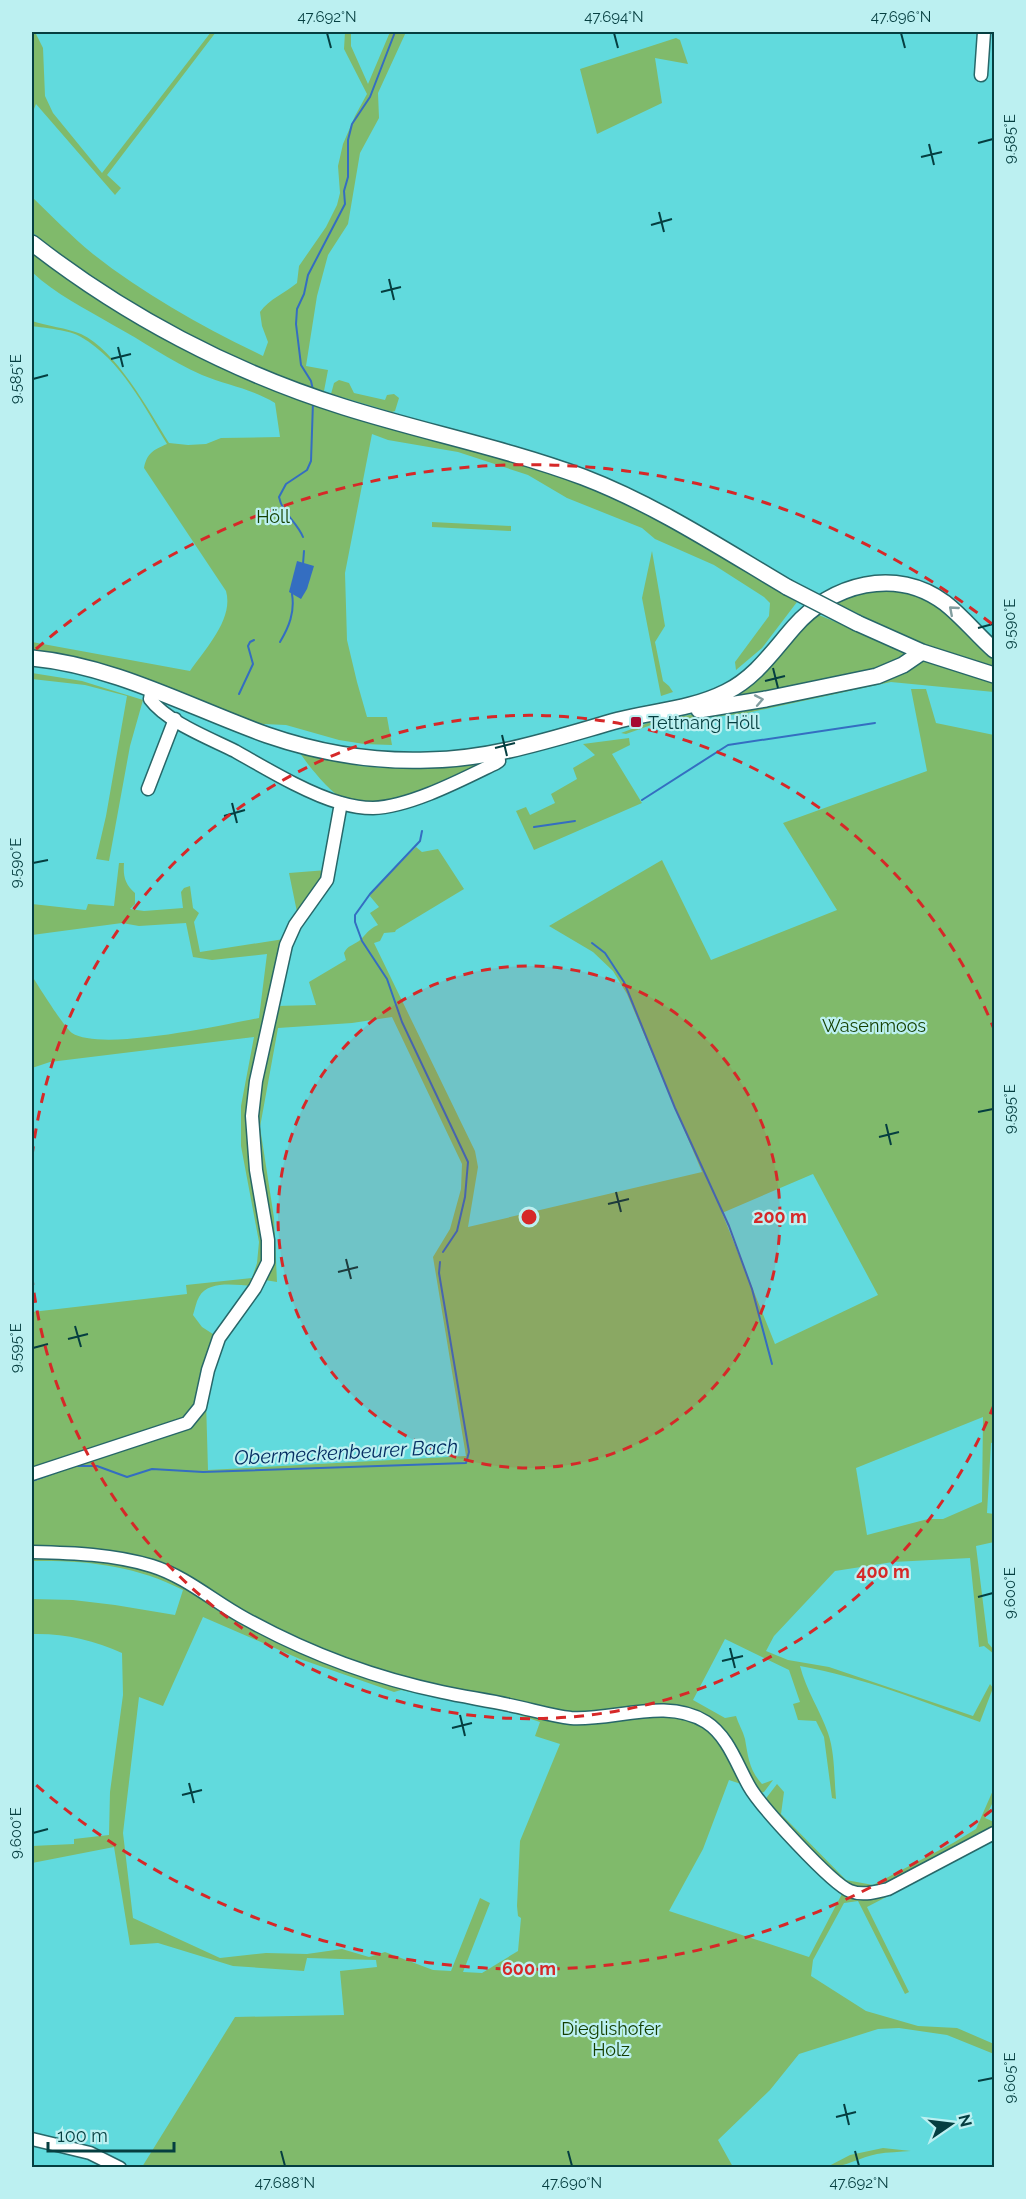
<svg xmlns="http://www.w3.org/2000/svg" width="1026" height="2199" viewBox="0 0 1026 2199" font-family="Raleway,sans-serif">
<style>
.green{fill:#80ba6b;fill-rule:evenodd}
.water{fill:#346ec1}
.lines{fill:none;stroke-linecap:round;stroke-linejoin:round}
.stream{stroke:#346ec1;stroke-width:2}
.minor-casing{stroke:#276769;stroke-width:15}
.major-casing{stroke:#276769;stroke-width:18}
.minor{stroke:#fff;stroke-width:12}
.major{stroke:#fff;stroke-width:15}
.major-bridge-casing{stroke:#276769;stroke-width:18;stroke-linecap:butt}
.major-bridge{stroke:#fff;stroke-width:15}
.oneway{stroke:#829ea0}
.ticks{fill:none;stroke:#053e40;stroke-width:2}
.ring{fill:none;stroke:#d62828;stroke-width:3;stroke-dasharray:10 8}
.poi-dot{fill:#a60b31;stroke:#bcf0f1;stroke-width:2}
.labels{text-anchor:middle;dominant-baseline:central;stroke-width:4.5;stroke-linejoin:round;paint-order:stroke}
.park-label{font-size:18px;fill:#143f00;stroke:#bcf0f1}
.poi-label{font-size:18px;fill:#053e40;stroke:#bcf0f1;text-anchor:start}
.water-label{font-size:20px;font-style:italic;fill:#042d62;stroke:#bcf0f1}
.centre{fill:#d62828;stroke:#bcf0f1;stroke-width:3}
.ring-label{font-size:18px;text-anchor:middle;font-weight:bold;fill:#d62828;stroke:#bcf0f1;stroke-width:4.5;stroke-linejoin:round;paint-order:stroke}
.neatline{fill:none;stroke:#053e40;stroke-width:2}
.ticks-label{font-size:15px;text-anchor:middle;fill:#053e40}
</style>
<rect width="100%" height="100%" fill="#61dadd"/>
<path class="green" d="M32 32H35L43 48 45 96 53 113 102 173 211 32H216L107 175 121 188 115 195 36 104 32 114Z
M345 32H351V46L368 84 390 32H406L378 93 379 118 360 153 348 224 328 255 317 296 306 366 328 370 324 391 287 382 177 329 118 294 67 260 32 232V197C52 216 71 236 93 254 145 295 203 327 263 356L268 342 262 326 260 312C269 299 285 293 297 283L299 266 326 227 337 205 340 193 338 166 343 144 355 116 367 94 344 49Z
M676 38 680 40 688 64 655 58 662 103 597 134 580 69Z
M32 249 290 395C383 431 484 445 577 482 656 512 725 558 797 602L762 648 736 670 735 662 769 616 770 603 764 597 714 565 655 539 642 528 567 498 528 475 458 452 388 440 372 434 345 573 347 640 357 682 367 717H387L392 745 364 744 339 740 286 725 263 724 230 716 32 653V642L190 671C205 649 234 619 226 591L144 468C147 453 153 450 167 444 144 406 121 360 81 337 70 330 45 328 32 326V321C47 326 67 328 81 334 116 350 149 411 169 443L188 445 206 444 221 438 280 437 275 403C253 389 226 385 202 375 170 361 143 341 113 325 86 309 55 294 32 272Z
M339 380 349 383 354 393 385 400 387 395 394 394 399 398 395 411 392 412 331 394 334 383Z
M432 522 511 526V531L432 527Z
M652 551 665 626 655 642 663 681 669 686 673 692 661 696 642 598Z
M897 588 938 602 994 654V669L918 643 832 601 847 593Z
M814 613 913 654 896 664 724 702Z
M924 659 994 680V692L891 682 747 713 654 724 626 734 621 733 656 720 749 706Z
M32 673 82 681 143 700 130 746 109 861 96 859 106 816 127 696 85 685 32 679Z
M911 689H926L936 723 994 735V1442L991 1443 987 1513 994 1514V1542L976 1546 988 1643 994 1650V1654L984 1646 979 1647 970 1558 893 1562 835 1571 774 1636 766 1651 788 1660 829 1667 973 1716 990 1684 993 1688 980 1722C921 1701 862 1677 800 1666 806 1690 820 1710 828 1733 835 1753 834 1777 836 1799L832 1798 824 1737 816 1721 798 1720 793 1704 800 1702 789 1670 725 1639 693 1700 725 1718 736 1716C738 1723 743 1731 745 1739 748 1756 749 1770 762 1784L773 1780 764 1792 761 1793 757 1790 704 1715 579 1713 460 1692 349 1662 280 1633 173 1570 32 1549V1478L189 1428 206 1401 208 1470 466 1456 433 1257 450 1229 461 1189 462 1164 392 1017 352 1023 278 1028 260 1127 274 1218 277 1282 265 1280 257 1092 276 1006 316 1005 309 982 346 960 344 953C348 945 352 946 359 941 367 934 367 930 378 925L370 913 379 907 369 895 416 847 422 852 438 849 464 889 396 930 395 932 384 933 380 941 374 943 475 1151 478 1167 468 1227 702 1172 627 994 613 971 593 952 549 926 662 860 711 960 837 910 783 823 927 771ZM813 1174 878 1295 775 1344 722 1213ZM983 1417 982 1502 943 1519H928L867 1535 856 1468Z
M629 738 630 745 612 754 642 803 534 850 516 811 526 807 530 815 555 803 551 794 577 779 573 768 595 755 583 744Z
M300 753 361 766 386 768 489 761C448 780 390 814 344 799 332 795 307 764 300 753Z
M119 863H124C123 877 125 884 135 893V904L130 909 144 911 183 908 181 892 184 888 190 886 193 908 199 913 194 922 200 952 284 939 250 1094 265 1255 252 1286C236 1285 208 1280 199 1297 196 1302 195 1309 193 1315L202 1327 216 1336 203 1390 186 1419 32 1471V1312L187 1294 186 1285 252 1278 257 1263 259 1242 241 1146V1106L254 1037 50 1062 32 1068V976C39 987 64 1027 72 1033 101 1052 223 1025 259 1018L267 954 212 960 193 957 186 923 139 926 122 923 32 935V904L86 910 88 904 114 906Z
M327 870 297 912 289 873Z
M32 1555H74L156 1570 323 1657 549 1716 664 1714 699 1722 721 1740 744 1785 729 1780 703 1849 669 1911 809 1957 843 1892 871 1897 994 1838V1841L867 1907 909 1992 905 1994 858 1901 844 1903 813 1960 811 1976 866 2011 918 2026 957 2028 994 2044V2054L947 2035 899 2028 878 2029 799 2054 770 2090 718 2140 733 2167H142L235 2017 344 2015 340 1971 377 1967 376 1960 307 1958 304 1971 233 1966 158 1943 130 1945 114 1847 32 1863V1846L74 1844V1839L109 1835 110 1792 123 1695 122 1653C94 1640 63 1633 32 1634V1599L73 1600 115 1605 175 1615 183 1590C135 1565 85 1560 32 1561ZM203 1617 300 1659 394 1692 401 1690 513 1713 540 1722 535 1736 560 1744 520 1841 517 1906 518 1916 521 1918 518 1951 482 1973 463 1972 490 1903 480 1898 451 1971 433 1970 385 1952 369 1957 342 1949 307 1954 266 1953 220 1958 133 1918 123 1833 139 1697 163 1706Z
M777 1784 784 1792 781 1814 846 1880 873 1885 953 1843 976 1829 994 1788V1800L985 1818 994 1822V1829L889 1885 864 1891 844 1883 780 1819 764 1801Z
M883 2148 911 2151C900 2152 888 2152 877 2154 860 2157 844 2168 827 2167L850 2155Z"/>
<path class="water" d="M297 561 314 566 307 589 301 599 289 592Z"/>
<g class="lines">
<path class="stream" d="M313 390 311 381 301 365 296 324 297 309 304 294 308 275 345 204 344 191 348 177V140L352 124 370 97 395 32
M303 537C297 522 282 513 279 497L286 484 307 470 311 461 313 402
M303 564 304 551
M280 642C289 627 295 612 292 594
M239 694 253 664 248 646 250 642 254 640
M642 800 728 745 875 723
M534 827 575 821
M422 831 420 841 370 894 355 915V922L362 941 387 979 402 1022 468 1162 465 1197 457 1231 443 1252
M592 943 605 953 624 982 675 1108 729 1226 752 1289 772 1364
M77 1466H97L127 1477 152 1469 203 1472 466 1463 469 1452 439 1273 440 1262
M32 1481 68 1468"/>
<defs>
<path id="minor" d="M981 75 984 32
M152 689 150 699C167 722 209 738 235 751 265 768 308 794 341 803 351 806 363 808 373 808 410 807 463 779 496 763L499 761 498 753
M148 789 175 719
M32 1474 187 1423 200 1407 208 1370 219 1338 255 1288 268 1262V1240L256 1170 252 1116 256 1081 286 945 295 925 327 880 341 803
M32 1552C72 1553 113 1554 152 1566 187 1577 214 1602 246 1619 306 1652 375 1678 442 1692 464 1697 487 1700 509 1705 530 1709 551 1716 571 1718 613 1721 666 1697 706 1722 728 1736 737 1765 749 1786 760 1806 832 1884 850 1891 863 1896 875 1892 888 1889L994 1833
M32 2139 90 2153 120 2168"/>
<path id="major" d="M32 243C124 315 232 372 344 407 423 432 505 448 583 477 656 505 721 548 787 587
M857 623 922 652 994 675
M32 658C115 666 189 707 267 735 319 753 373 762 428 760 495 759 555 738 619 720 655 711 692 709 726 692 755 678 773 651 794 627 831 584 896 566 945 603 963 617 977 635 994 650
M699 710 766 699 877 676 903 665 922 652"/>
</defs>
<use href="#minor" class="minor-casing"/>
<use href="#major" class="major-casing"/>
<use href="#minor" class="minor"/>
<use href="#major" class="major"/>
<defs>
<path id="major-bridge" d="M787 587 857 623"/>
</defs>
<use href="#major-bridge" class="major-bridge-casing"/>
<use href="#major-bridge" class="major-bridge"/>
</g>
<defs><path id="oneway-chevron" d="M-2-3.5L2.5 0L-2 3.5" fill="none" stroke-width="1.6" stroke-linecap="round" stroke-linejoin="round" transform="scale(1.5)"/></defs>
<g class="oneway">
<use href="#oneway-chevron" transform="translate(953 610) rotate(-139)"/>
<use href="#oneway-chevron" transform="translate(759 700) rotate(-11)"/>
</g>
<path class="ticks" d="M327 33 331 48M614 33 618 48M901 33 905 48M978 143 993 139M929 144 934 165M921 157 942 152M659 212 664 232M651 225 672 219M389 279 394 300M381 292 401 287M118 347 123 367M111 359 131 354M33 379 48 375M978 628 993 624M773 668 778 688M765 681 785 676M502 735 507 756M495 748 515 743M232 803 237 823M224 816 245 810M33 863 48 860M978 1112 993 1109M886 1124 891 1145M879 1137 899 1132M616 1192 621 1212M608 1204 629 1199M346 1259 351 1279M338 1272 358 1267M75 1326 81 1347M68 1339 88 1334M33 1348 48 1344M978 1597 993 1593M730 1648 735 1668M722 1661 743 1656M460 1715 465 1736M452 1728 472 1723M189 1783 194 1803M182 1795 202 1790M33 1833 48 1829M978 2081 993 2078M844 2104 849 2125M836 2117 856 2112M281 2151 285 2166M568 2151 572 2166M855 2151 859 2166"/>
<circle cx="529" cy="1217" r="251" fill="#d62828" fill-opacity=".12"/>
<g class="ring">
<circle cx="529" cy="1217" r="251"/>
<path d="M994 1405A501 501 0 0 1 32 1278M32 1156A501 501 0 0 1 994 1029"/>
<path d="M992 1810A752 752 0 0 1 36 1785M36 649A752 752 0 0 1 992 624"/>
</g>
<rect class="poi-dot" x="630" y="716" width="12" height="12" rx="3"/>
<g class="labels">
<g class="park-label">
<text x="273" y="516">Höll</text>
<text x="874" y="1025">Wasenmoos</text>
<text x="611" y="2028">Dieglishofer<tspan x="611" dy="21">Holz</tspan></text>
</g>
<g class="poi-label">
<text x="648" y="722">Tettnang Höll</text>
</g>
<g class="water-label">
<text transform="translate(346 1452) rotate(-3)">Obermeckenbeurer Bach</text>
</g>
</g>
<circle cx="529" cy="1217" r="9" class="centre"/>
<g class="ring-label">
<text x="780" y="1223">200 m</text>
<text x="883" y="1578">400 m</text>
<text x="529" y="1975">600 m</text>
</g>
<rect width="1026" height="2199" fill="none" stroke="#bcf0f1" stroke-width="66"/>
<g transform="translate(951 2124) rotate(76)" stroke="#bcf0f1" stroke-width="4.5" paint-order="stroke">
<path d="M0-4.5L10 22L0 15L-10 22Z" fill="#053e40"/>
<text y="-9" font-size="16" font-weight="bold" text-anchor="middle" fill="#053e40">N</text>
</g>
<path d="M48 2142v9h126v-9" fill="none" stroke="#053e40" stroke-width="3"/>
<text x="57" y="2142" font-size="18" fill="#053e40" stroke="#bcf0f1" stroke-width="4.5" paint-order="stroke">100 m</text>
<rect x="33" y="33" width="960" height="2133" class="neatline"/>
<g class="ticks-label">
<text x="327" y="22">47.692°N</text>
<text x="614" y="22">47.694°N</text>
<text x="901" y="22">47.696°N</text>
<text transform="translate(1010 139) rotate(-90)" y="5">9.585°E</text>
<text transform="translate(16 379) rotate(-90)" y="5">9.585°E</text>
<text transform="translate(1010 624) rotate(-90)" y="5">9.590°E</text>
<text transform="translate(16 863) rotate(-90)" y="5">9.590°E</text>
<text transform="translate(1010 1109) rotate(-90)" y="5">9.595°E</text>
<text transform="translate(16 1348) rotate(-90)" y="5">9.595°E</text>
<text transform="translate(1010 1593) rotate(-90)" y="5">9.600°E</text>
<text transform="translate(16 1833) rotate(-90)" y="5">9.600°E</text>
<text transform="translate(1010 2078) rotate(-90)" y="5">9.605°E</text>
<text x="285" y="2188">47.688°N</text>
<text x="572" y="2188">47.690°N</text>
<text x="859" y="2188">47.692°N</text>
</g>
</svg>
